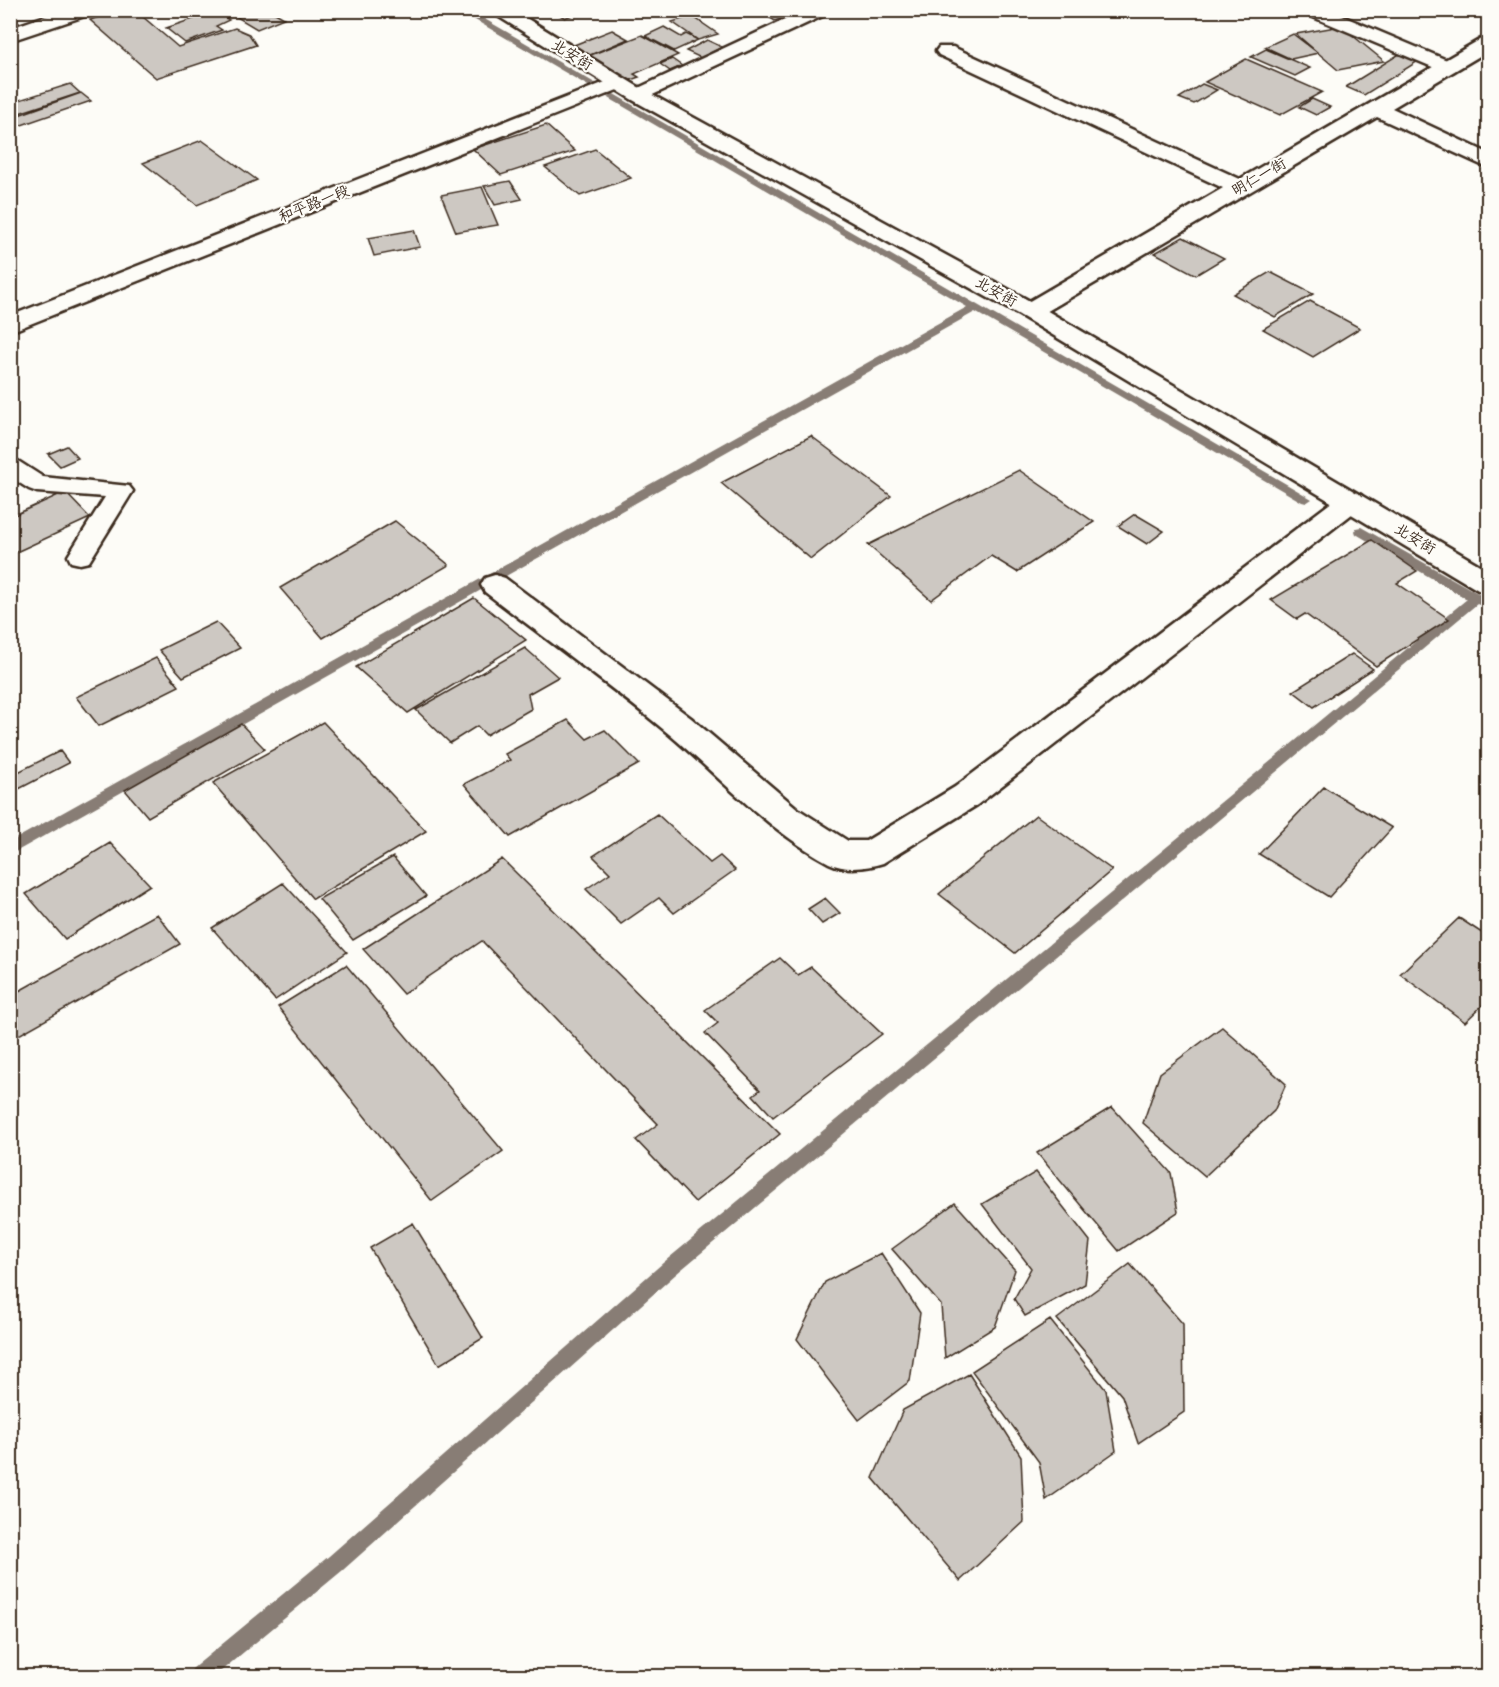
<svg xmlns="http://www.w3.org/2000/svg" width="1499" height="1687" viewBox="0 0 1499 1687" font-family="'Balsamiq Sans','LXGW WenKai TC',sans-serif">
<style>
.lines{fill:none;stroke-linecap:round;stroke-linejoin:round}
.stream{fill:#887d74;fill-rule:evenodd}
.building{fill:#cdc8c2;stroke:#3b2a1e;stroke-width:1.5}
.service-casing{stroke:#3b2a1e;stroke-width:5}
.minor-casing{stroke:#3b2a1e;stroke-width:5}
.tertiary-casing{stroke:#3b2a1e;stroke-width:5}
.service{fill:#fdfcf7;fill-rule:evenodd}
.minor{fill:#fdfcf7;fill-rule:evenodd}
.tertiary{fill:#fdfcf7;fill-rule:evenodd}
.labels{text-anchor:middle;dominant-baseline:central;stroke-width:4.5;stroke-linejoin:round;paint-order:stroke}
.far-street-label{font-size:15px;fill:#3b2a1e;stroke:#fdfcf7}
</style>
<rect width="100%" height="100%" fill="#fdfcf7"/>
<filter id="ink" filterUnits="userSpaceOnUse"><feTurbulence type="fractalNoise" baseFrequency=".0167" numOctaves="2"/><feDisplacementMap in="SourceGraphic" scale="12" xChannelSelector="R" yChannelSelector="G"/><feConvolveMatrix kernelMatrix="1 2 1 2 8 2 1 2 1" color-interpolation-filters="sRGB"/></filter>
<g filter="url(#ink)">
<g class="lines">
<path class="stream" d="M458 10H469L1312 499 1306 503 1302 502 975 312 10 855V842L967 307Z
M1361 527 1488 599V609L1477 604 676 1274 343 1570 215 1676H189L192 1669 329 1556 664 1262 1467 599 1356 534 1355 531 1356 528Z"/>
</g>
<path class="building" d="M120 10H135L178 47 235 28 249 34 256 45 156 78 90 20Z
M185 10H214L229 20 216 26 222 30 185 43 166 28 196 18Z
M238 10H270L284 18 257 29 230 13Z
M551 10H584L565 18Z
M757 10H803L775 21Z
M692 16 718 34 698 40 672 22Z
M1341 26 1384 61 1338 70 1296 34Z
M664 27 681 37 686 34 698 40 674 51 645 36Z
M612 30 628 39 590 55 574 45Z
M1293 34 1318 53 1291 59 1265 47Z
M642 35 678 55 634 74 639 77 625 82 583 58Z
M707 40 722 47 701 58 686 51Z
M1266 49 1310 68 1295 76 1251 57Z
M1401 53 1420 60 1364 95 1346 87Z
M672 59 682 66 670 71 660 64Z
M1246 59 1322 92 1280 115 1205 82Z
M70 84 80 93 10 116V103Z
M1202 84 1217 90 1194 104 1179 98Z
M81 93 91 101 10 129V118Z
M1312 99 1330 107 1316 115 1299 107Z
M546 125 575 151 501 175 473 149Z
M202 140 257 180 197 205 143 163Z
M595 149 631 178 580 196 545 167Z
M510 181 522 199 495 205 484 186Z
M482 187 498 225 456 232 441 195Z
M414 230 420 247 374 256 368 238Z
M1183 237 1224 258 1196 275 1155 253Z
M1270 272 1313 294 1275 317 1233 294Z
M1310 301 1360 328 1313 357 1263 329Z
M811 436 891 496 811 559 721 483Z
M67 446 78 458 60 466 48 454Z
M1019 470 1094 522 1017 572 991 556 931 600 868 545Z
M65 492 90 518 12 554 10 517Z
M1135 514 1164 531 1147 544 1118 526Z
M395 521 449 565 323 638 280 588Z
M1372 540 1417 571 1397 583 1449 619 1376 666 1305 614 1297 619 1271 600Z
M474 598 526 640 408 713 356 667Z
M216 622 240 648 183 677 159 650Z
M525 648 558 677 528 694 531 709 486 735 477 726 450 743 416 710Z
M1352 654 1373 669 1314 707 1293 691Z
M156 658 179 686 99 726 76 697Z
M568 720 587 739 605 730 639 764 510 837 464 784 510 760 505 754Z
M323 722 426 831 313 899 213 783Z
M241 724 265 749 148 817 125 790Z
M60 751 69 763 11 793 10 776Z
M1324 787 1392 828 1329 897 1259 854Z
M657 814 710 863 720 856 735 870 674 913 659 898 621 924 586 889 610 873 593 856Z
M1036 815 1112 870 1015 953 939 894Z
M110 843 150 885 65 939 26 894Z
M393 857 426 896 353 940 319 899Z
M502 859 780 1134 695 1202 636 1140 658 1124 482 941 403 994 363 949Z
M283 883 347 952 275 1000 212 928Z
M825 898 840 913 822 924 808 909Z
M157 914 180 944 10 1040V996Z
M1459 918 1488 937V1004L1486 1002 1465 1022 1400 974Z
M780 958 798 975 811 967 882 1034 773 1117 753 1095 760 1090 705 1033 718 1023 705 1010Z
M346 965 503 1151 432 1201 278 1007Z
M1222 1027 1286 1084 1274 1111 1205 1176 1143 1123 1160 1073Z
M1112 1107 1171 1173 1178 1212 1119 1251 1037 1153Z
M1036 1172 1090 1241 1085 1284 1025 1316 1014 1299 1031 1268 982 1204Z
M955 1203 1015 1270 995 1327 945 1358 941 1305 892 1249Z
M413 1223 483 1338 439 1365 370 1248Z
M881 1253 920 1313 910 1381 859 1420 797 1339 825 1282Z
M1130 1264 1183 1324 1184 1412 1138 1443 1122 1396 1057 1319Z
M1050 1320 1106 1390 1116 1451 1046 1500 1039 1462 972 1371Z
M969 1374 1021 1456 1024 1522 960 1581 873 1478 903 1410Z"/>
<g class="lines">
<defs>
<path id="service" d="M806 10H829L827 14 644 99H632L629 95 632 91Z
M1304 10H1328L1454 63 1457 67 1454 71H1442L1306 14Z
M10 459 18 461 43 477 129 486 133 491 89 562 80 564 71 562 68 556 105 497 37 492 29 489 10 477Z"/>
<path id="minor" d="M63 10H94L91 14 10 41V28Z
M1488 37V51L1392 108 1488 153V168L1377 117 1039 316 1030 318 1021 316 1018 311 1021 306 1223 188 939 55 936 51 939 47H953L1240 179 1481 39Z
M618 77 625 79 628 83 625 87 10 332V316Z
M1351 492 1361 495 1365 501 1361 507 977 805 883 863C867 868 845 871 829 863 768 831 721 778 669 734 610 685 546 639 485 592L481 585 485 578 495 575 505 578 691 718 798 809 848 841H866L955 787 1341 495Z"/>
<path id="tertiary" d="M488 10H513L645 91 1039 306 1488 570V593L1478 590 1021 316 631 99Z"/>
</defs>
<use href="#service" class="service-casing"/>
<use href="#minor" class="minor-casing"/>
<use href="#tertiary" class="tertiary-casing"/>
<use href="#service" class="service"/>
<use href="#minor" class="minor"/>
<use href="#tertiary" class="tertiary"/>
</g>
</g>
<g class="labels">
<g class="far-street-label">
<text transform="translate(572 55) rotate(31)">北安街</text>
<text transform="translate(1259 177) rotate(-30)">明仁一街</text>
<text transform="translate(314 204) rotate(-22)">和平路一段</text>
<text transform="translate(996 292) rotate(29)">北安街</text>
<text transform="translate(1415 539) rotate(31)">北安街</text>
</g>
</g>
<rect width="1499" height="1687" fill="none" stroke="#fdfcf7" stroke-width="36"/>
<rect x="18" y="18" width="1463" height="1651" fill="none" stroke="#3b2a1e" stroke-width="2" filter="url(#ink)"/>
</svg>
